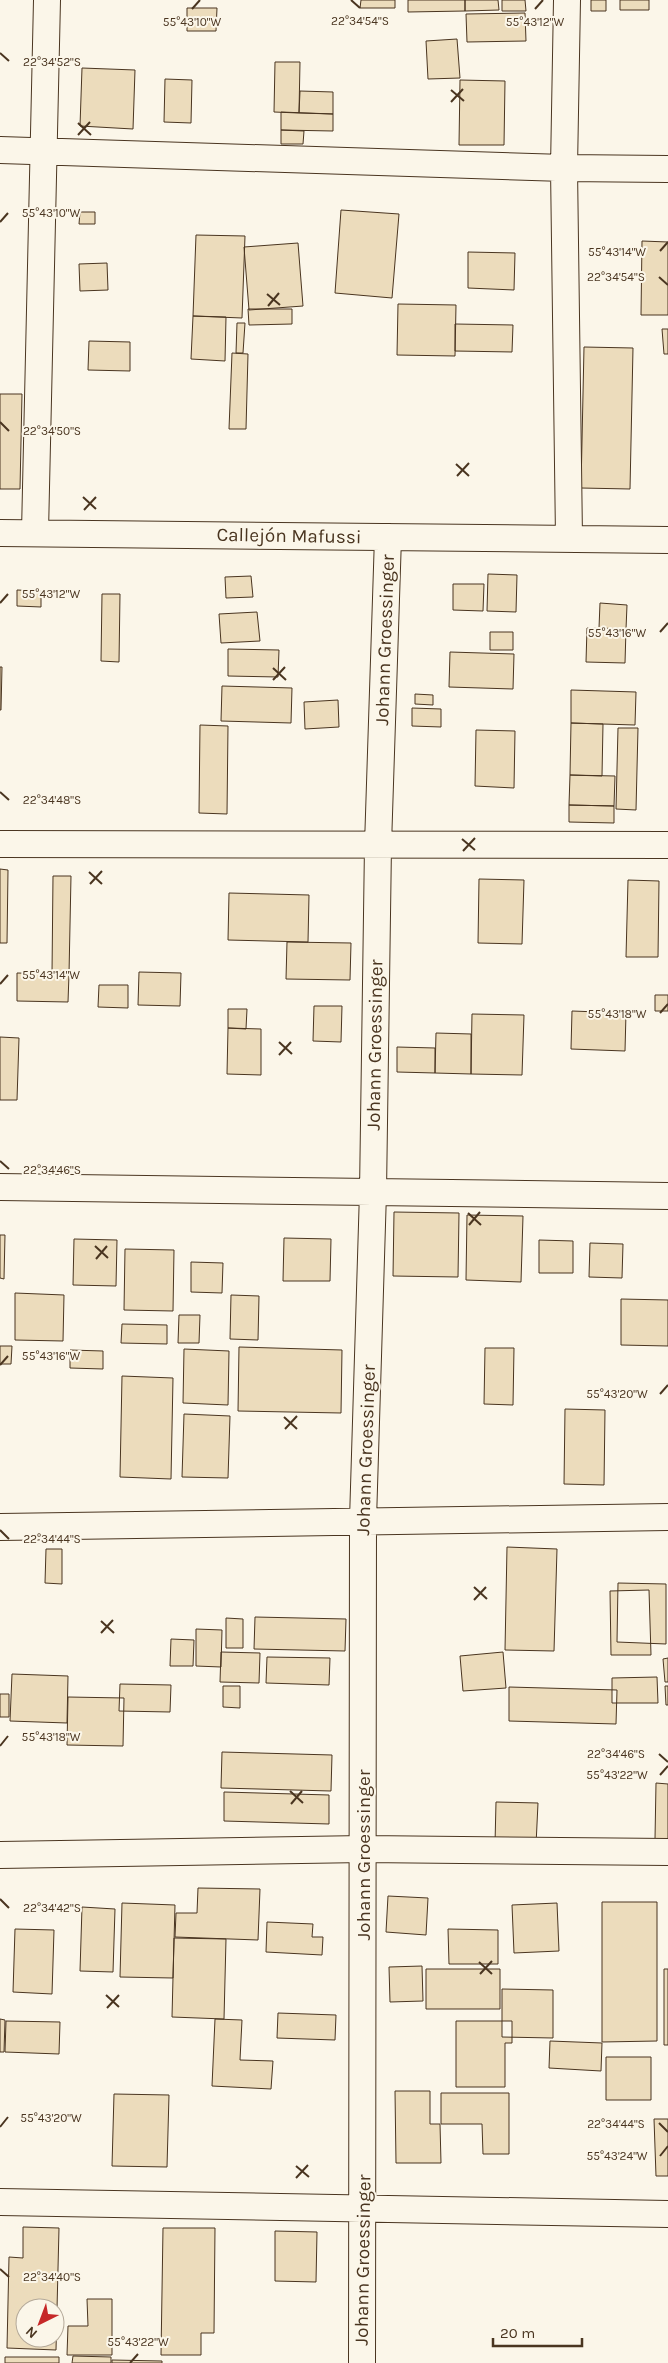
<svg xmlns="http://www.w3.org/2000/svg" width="668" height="2363" viewBox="0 0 668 2363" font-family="Karla,sans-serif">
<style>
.building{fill:#ecdcbc;stroke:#4a3520;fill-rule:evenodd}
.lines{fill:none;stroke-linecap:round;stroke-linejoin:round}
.minor-casing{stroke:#4a3520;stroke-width:28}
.minor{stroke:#fbf6e9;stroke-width:26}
.ticks{fill:none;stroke:#4a3520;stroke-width:2}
.labels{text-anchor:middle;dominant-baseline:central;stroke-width:4;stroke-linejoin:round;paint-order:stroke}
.street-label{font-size:19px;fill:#4a3520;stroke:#fbf6e9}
.ticks-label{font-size:12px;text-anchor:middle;fill:#4a3520;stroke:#fbf6e9;stroke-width:4;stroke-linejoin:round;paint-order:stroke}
</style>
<rect width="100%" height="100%" fill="#fbf6e9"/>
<path class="building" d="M361 0H395V8H360Z
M408 0H465V11L408 12Z
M465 0H498L499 10 465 11Z
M502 0H525L526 11H502Z
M591 0H606V11H591Z
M620 0H649V10H620Z
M187 8H217L216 31H187Z
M525 13 526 41 467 42 466 14Z
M457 39 460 78 428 79 426 41Z
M275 62H300L299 113 274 112Z
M82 68 135 70 133 129 80 126Z
M165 79 192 80 191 123 164 122Z
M460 80 505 81 504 145H459Z
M300 91 333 92V114L299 113Z
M281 112 333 114V131L281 130Z
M281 130 304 131 303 144H281Z
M341 210 399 214 392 298 335 293Z
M80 212H95V224H79Z
M196 235 245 236 242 318 193 316Z
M642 241 668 242V315H641Z
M298 243 303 306 249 310 244 247Z
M468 252 515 253 514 290 468 288Z
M107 263 108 290 80 291 79 264Z
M398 304 456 305 455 356 397 355Z
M248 309H292V324L249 325Z
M193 316 226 317 225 361 191 359Z
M237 323H245L243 353H236Z
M455 324 513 325 512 352 455 351Z
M662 329H668V354H664Z
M89 341 130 342V371L88 370Z
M584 347 633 348 630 489 581 488Z
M232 353 248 354 246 429H229Z
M0 394H22L20 489H0Z
M488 574 517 575 516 612 487 611Z
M251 576 253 597 226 598 225 577Z
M453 584H484L483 611 453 610Z
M17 590 41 591V607L17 606Z
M102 594H120L119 662 101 661Z
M600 603 627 605 626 629 599 628Z
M257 612 260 641 221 643 219 614Z
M587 628 626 629 625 663 586 662Z
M490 632H513V650H490Z
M228 649 279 650 278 677 228 676Z
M450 652 514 654 513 689 449 687Z
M0 667H2L1 710H0Z
M222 686 292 688 291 723 221 721Z
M571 690 636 692 635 725 571 723Z
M415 694 433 695V705L415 704Z
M338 700 339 727 305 729 304 702Z
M412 708 441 709V727L412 726Z
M571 723 603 724 602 776 570 775Z
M200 725 228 726 227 814 199 813Z
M618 728H638L636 810 616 809Z
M476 730 515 731 514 788 475 786Z
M570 775 615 776 614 806 569 805Z
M569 805 614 806V823L569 822Z
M0 869 8 870 7 943H0Z
M53 876H71L69 974 52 973Z
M479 879 524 880 522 944 478 943Z
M628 880 659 881 658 957H626Z
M229 893 309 895 308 942 228 940Z
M287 942 351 943 350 980 286 979Z
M139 972 181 973 180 1006 138 1005Z
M17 973 69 974 68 1002 17 1001Z
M99 985H128V1008L98 1007Z
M655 995H668V1011H655Z
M314 1006H342L341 1042 313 1041Z
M228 1009H247L246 1029 228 1028Z
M572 1011 626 1013 625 1051 571 1049Z
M472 1014 524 1015 522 1075 471 1074Z
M228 1028 261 1029V1075L227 1074Z
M436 1033 471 1034V1074L435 1073Z
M0 1037 19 1038 17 1100H0Z
M397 1047 435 1048V1073L397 1072Z
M394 1212 459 1213 458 1277 393 1276Z
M467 1215 523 1216 521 1282 466 1280Z
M0 1235H5L4 1279 0 1278Z
M284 1238 331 1239 330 1281H283Z
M74 1239 117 1240 116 1286 73 1285Z
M539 1240 573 1241V1273H539Z
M590 1243 623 1244 622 1278 589 1277Z
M125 1249 174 1250 173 1311 124 1310Z
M191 1262 223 1263 222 1293 191 1292Z
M15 1293 64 1295 63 1341 15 1340Z
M231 1295 259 1296 258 1340 230 1339Z
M621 1299 668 1300V1346L621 1345Z
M179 1315H200L199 1343H178Z
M122 1324 167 1325V1344L121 1343Z
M0 1346H12L11 1364H0Z
M239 1347 342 1350 341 1413 238 1411Z
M485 1348H514L513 1405 484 1404Z
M184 1349 229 1351 228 1405 183 1403Z
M70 1350 103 1351V1369L70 1368Z
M122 1376 173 1378 171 1479 120 1477Z
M565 1409 605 1410 604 1485 564 1484Z
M184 1414 230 1416 228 1478 182 1477Z
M507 1547 557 1549 554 1651 505 1650Z
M46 1549H62V1584L45 1583Z
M618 1583 666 1584V1644L617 1642Z
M649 1590 651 1655H611L610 1591Z
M255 1617 346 1619 345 1651 254 1649Z
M226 1618 243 1619V1648H226Z
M196 1629 222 1630 221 1667 196 1666Z
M171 1639 194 1640 193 1666H170Z
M221 1652 260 1653 259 1683 220 1682Z
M503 1652 506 1688 463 1691 460 1656Z
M267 1657 330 1658 329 1685 266 1683Z
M668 1658V1682H665L663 1659Z
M12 1674 68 1676 67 1723 10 1721Z
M657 1677 658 1703H612V1678Z
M120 1684 171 1685 170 1712 119 1711Z
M223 1686H240V1708L223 1707Z
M665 1686H668V1705H666Z
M509 1687 617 1690 616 1724 509 1721Z
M0 1694H9V1717H0Z
M68 1697 124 1698 123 1746 67 1745Z
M222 1752 332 1755 331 1791 221 1788Z
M656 1783 668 1784V1839H655Z
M224 1792 329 1795V1824L224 1821Z
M496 1802 538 1803 536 1845 495 1844Z
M198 1888 260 1889 258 1940 175 1937 176 1913H197Z
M388 1896 428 1898 426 1935 386 1932Z
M602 1902H657V2041L602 2042Z
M122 1903 175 1905 173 1978 120 1977Z
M557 1903 559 1951 514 1953 512 1905Z
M82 1907 115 1909 113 1972 80 1971Z
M267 1922 313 1924 312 1937H323L322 1955 266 1952Z
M15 1929 54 1930 52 1994 13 1992Z
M448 1929 498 1930V1964H449Z
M174 1938 226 1939 224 2019 172 2017Z
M422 1966 423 2001 390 2002 389 1967Z
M426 1969H500V2009H426Z
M664 1969H668V2045H664Z
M502 1989 553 1990V2038L502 2037Z
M278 2013 336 2015 335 2040 277 2038Z
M0 2019 5 2020 4 2052H0Z
M215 2019 242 2020 240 2060 273 2061 271 2089 212 2086Z
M6 2021 60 2022 59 2054 5 2052Z
M456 2021H512V2043H505V2087H456Z
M550 2041 602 2043 601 2071 549 2068Z
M606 2057H651V2100H606Z
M395 2091H430V2124H440L441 2163H396Z
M441 2093H509V2154H483L482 2124H441Z
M114 2094 169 2095 167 2167 112 2166Z
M654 2119H668V2176H656Z
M23 2227 59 2228 56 2350 7 2348 9 2257 23 2258ZM25 2308H55V2338H25Z
M163 2228H215L214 2333H201V2355H161Z
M275 2231 317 2232 316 2282 275 2281Z
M87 2299H112V2355H67L68 2326H88Z
M73 2356 111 2357V2363H72Z
M5 2357H59V2363H5Z
M112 2360 162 2361V2363H112Z"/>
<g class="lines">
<defs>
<path id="minor" d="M567 0 564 168 569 538
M0 150 564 168 668 169
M35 532 47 0
M0 533 668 540
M0 844 668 845
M0 1187 668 1196
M0 1527 668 1517
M0 1855 364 1849 668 1852
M0 2202 668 2214
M362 2363 363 1520 373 1192 378 845 388 537"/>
</defs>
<use href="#minor" class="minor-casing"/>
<use href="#minor" class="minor"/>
</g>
<path class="ticks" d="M351 0 360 8M192 9 200 0M535 9 543 0M0 53 9 61M451 90 464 101M451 102 463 89M78 123 91 135M78 135 90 122M0 222 8 213M660 251 668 242M659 277 668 285M267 294 280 305M268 306 279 293M0 422 9 431M456 464 469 476M457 476 469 463M83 497 96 509M84 510 96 497M0 603 8 594M660 632 668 623M273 668 286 680M273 680 285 667M0 792 9 800M462 839 475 850M463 851 475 838M89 872 102 884M90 884 102 871M0 984 8 975M660 1013 668 1004M279 1042 292 1054M279 1055 291 1042M0 1161 9 1169M468 1213 481 1225M469 1225 480 1212M95 1246 108 1258M96 1259 107 1246M0 1365 8 1356M660 1394 668 1385M284 1417 297 1429M285 1429 297 1416M0 1530 9 1539M474 1587 487 1599M474 1600 486 1587M101 1621 114 1633M101 1633 113 1620M0 1746 8 1736M659 1754 668 1762M660 1775 668 1766M290 1791 303 1803M291 1804 302 1791M0 1899 9 1908M479 1962 492 1974M480 1974 492 1961M106 1995 119 2007M107 2008 119 1995M659 2123 668 2132M0 2127 8 2117M660 2156 668 2146M296 2166 309 2177M296 2178 308 2165M0 2269 9 2277M130 2363 138 2354"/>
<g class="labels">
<g class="street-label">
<text transform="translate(289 536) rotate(1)">Callejón Mafussi</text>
<text transform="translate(385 640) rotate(-88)">Johann Groessinger</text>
<text transform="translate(375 1045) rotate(-89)">Johann Groessinger</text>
<text transform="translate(366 1450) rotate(-88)">Johann Groessinger</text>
<text transform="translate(364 1855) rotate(-90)">Johann Groessinger</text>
<text transform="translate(363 2260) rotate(-89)">Johann Groessinger</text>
</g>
</g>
<g class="ticks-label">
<text x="360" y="25">22°34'54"S</text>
<text x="192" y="26">55°43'10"W</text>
<text x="535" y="26">55°43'12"W</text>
<text x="52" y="66">22°34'52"S</text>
<text x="51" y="217">55°43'10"W</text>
<text x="617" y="256">55°43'14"W</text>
<text x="616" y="281">22°34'54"S</text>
<text x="52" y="435">22°34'50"S</text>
<text x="51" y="598">55°43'12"W</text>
<text x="617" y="637">55°43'16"W</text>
<text x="52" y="804">22°34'48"S</text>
<text x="51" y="979">55°43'14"W</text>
<text x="617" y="1018">55°43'18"W</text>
<text x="52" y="1174">22°34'46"S</text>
<text x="51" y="1360">55°43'16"W</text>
<text x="617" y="1398">55°43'20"W</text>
<text x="52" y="1543">22°34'44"S</text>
<text x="51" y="1741">55°43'18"W</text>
<text x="616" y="1758">22°34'46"S</text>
<text x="617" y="1779">55°43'22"W</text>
<text x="52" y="1912">22°34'42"S</text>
<text x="51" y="2122">55°43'20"W</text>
<text x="616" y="2128">22°34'44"S</text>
<text x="617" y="2160">55°43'24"W</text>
<text x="52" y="2281">22°34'40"S</text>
<text x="138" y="2346">55°43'22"W</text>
</g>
<g transform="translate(40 2323) rotate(222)"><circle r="24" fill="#fbf6e9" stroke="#b4a999"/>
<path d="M0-4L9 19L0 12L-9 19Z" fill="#c62828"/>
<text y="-8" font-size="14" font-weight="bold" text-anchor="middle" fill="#4a3520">N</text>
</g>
<path d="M493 2338v8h89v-8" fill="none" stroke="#4a3520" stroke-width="2.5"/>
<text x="500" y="2338" font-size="15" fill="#4a3520" stroke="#fbf6e9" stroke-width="4" paint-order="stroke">20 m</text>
</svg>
